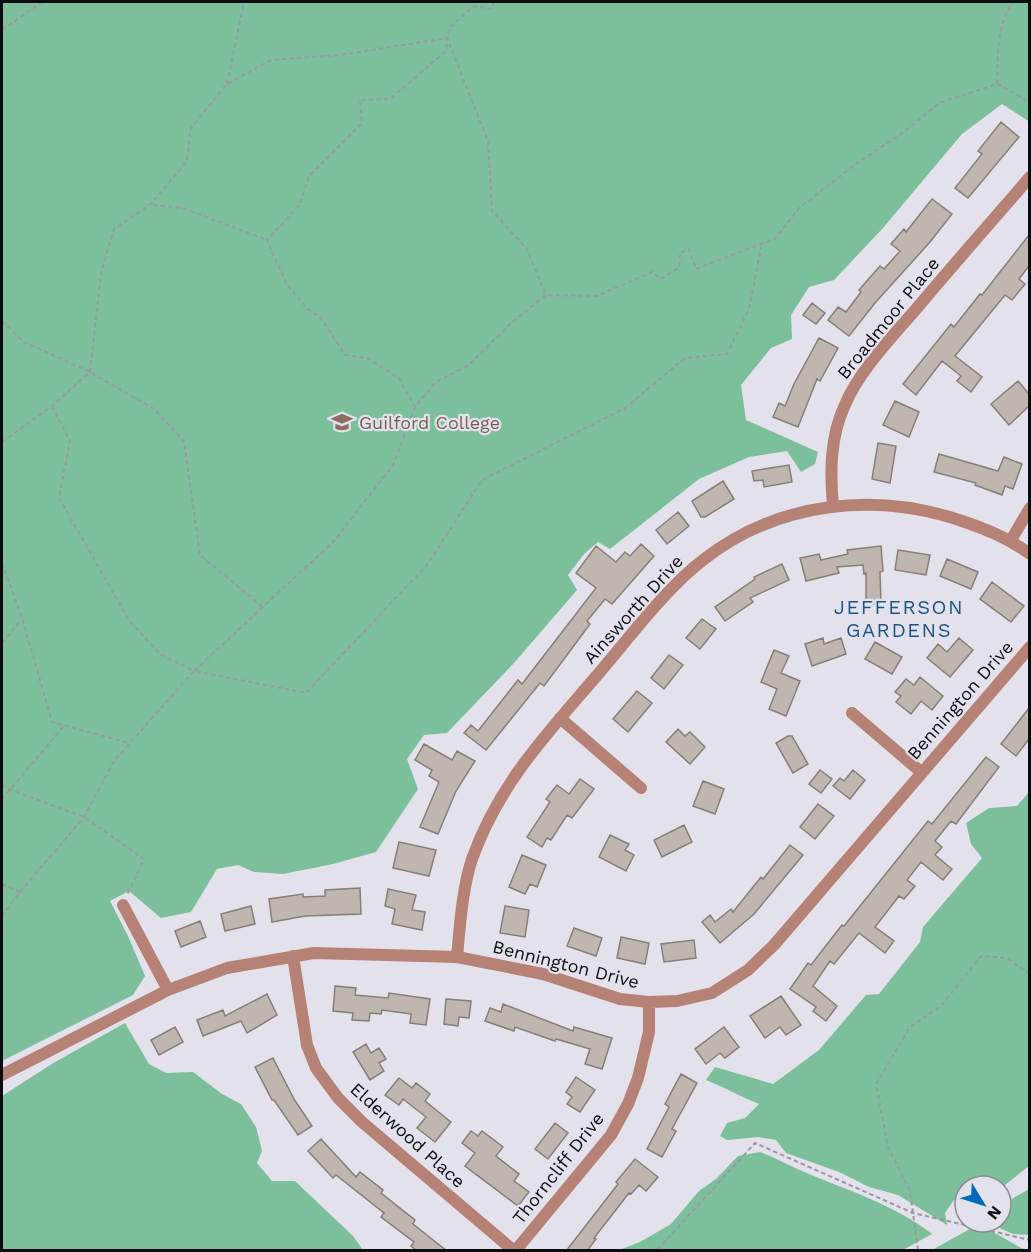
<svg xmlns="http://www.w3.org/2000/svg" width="1031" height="1252" viewBox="0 0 1031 1252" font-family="'Work Sans',sans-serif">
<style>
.forest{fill:#7bc09a}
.building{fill:#bfb6af;stroke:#867e77;stroke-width:1.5}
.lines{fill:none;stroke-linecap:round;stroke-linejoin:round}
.path{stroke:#9a99a1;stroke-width:2;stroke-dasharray:4.5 3;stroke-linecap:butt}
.minor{stroke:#b68276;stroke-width:12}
.labels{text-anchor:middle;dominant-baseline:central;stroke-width:4.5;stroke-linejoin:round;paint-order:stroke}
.street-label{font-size:18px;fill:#0d0c0f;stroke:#e3e2ec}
.education-label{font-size:18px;fill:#785e54;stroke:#e3e2ec;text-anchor:start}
.neighbourhood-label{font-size:20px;letter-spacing:1.5px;fill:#1c5385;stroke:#e3e2ec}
</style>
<rect width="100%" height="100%" fill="#e3e2ec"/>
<path class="forest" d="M2 2H1029L1030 122 1002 104 962 134 883 228 834 280 809 287 791 315 792 339 771 348 741 385 746 420 818 452 815 464 801 472 787 451 749 457 699 479 610 549 598 542 585 553 568 575 577 590 514 663 447 733 424 735 407 759 418 789 376 852 333 864 283 874 254 872 238 865 217 869 191 912 161 918 129 891 110 901 128 936 145 976 133 995 2 1061Z
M1029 792V1166L1001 1188V1186H965V1200H954L945 1213 947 1225 898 1195 869 1187 839 1172 786 1153 776 1140 758 1137 727 1140 720 1136 727 1123 745 1118 759 1104C741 1097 724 1087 706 1080L715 1067 773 1084 819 1050 866 995 879 994 920 942 923 927 982 858 971 844 966 823 989 808 1017 806Z
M125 1023 149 1064 166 1073 193 1072 222 1094 241 1104 256 1127 262 1151 257 1163 272 1181H295L353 1236 363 1250H2V1096L55 1062Z
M760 1152C775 1157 788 1165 802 1171 846 1190 894 1204 932 1234L903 1250H619L640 1242 671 1224 699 1191 716 1179 738 1156Z
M1029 1189V1235L1013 1234 995 1226 994 1222H1001V1208L1010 1200Z
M979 1224 1021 1248 1029 1250H932Z"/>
<path class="building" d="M1001 122 1019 137 968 198 955 188 982 154 978 151Z
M932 199 952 214 930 242 875 303 849 336 828 320 838 307 846 312 861 292 859 290 880 266 884 269 900 251 891 244 904 229 906 232Z
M1029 235V266L1019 279 1025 284 1012 300 1005 295 955 356 982 377 971 392 957 381 961 376 942 361 916 395 903 384 951 324 954 327 980 294 982 295Z
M812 303 825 313 816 324 803 315Z
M819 338 838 348 820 381 817 379 798 427 773 417 779 403 785 406 794 384Z
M1018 381 1029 394V406L1009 425 991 404Z
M895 401 919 412 909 437 883 425Z
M878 443 896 446 890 483 872 479Z
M939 454 998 471 1004 457 1022 464 1013 489 1005 486 1002 495 975 485 976 483 934 472Z
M789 465 792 482 764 487 763 480 754 481 752 471Z
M723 481 734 499 705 517H701L692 501Z
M678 512 689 526 667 544 656 530Z
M641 544 654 556 612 604 605 599 587 621 590 624 544 686 540 683 486 750 464 733 471 725 478 731 518 680 522 684 596 588 576 573 596 546 616 562 625 552 630 556Z
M881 546 883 571 880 572 881 604H866V573L864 574 863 565 837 567 839 573 806 581 800 558 819 554 821 560 848 554 847 550Z
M898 550 930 555 926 575 895 570Z
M947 559 978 572 971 589 940 576Z
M782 564 789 580 750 598 753 602 725 621 715 607 755 579 754 577Z
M992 582 1024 606 1011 622 980 599Z
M702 619 716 629 700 649 686 638Z
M823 638 824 644 841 638 846 654 812 666 805 644Z
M959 638 973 650 950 677 927 658 938 644 947 652Z
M875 642 902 657 892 674 865 659Z
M774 650 789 656 781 673 800 681 786 716 769 709 777 689 761 682Z
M669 655 683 665 664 689 651 678Z
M920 677 943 696 932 710 921 701 911 714 896 702 901 696 895 692 906 679 914 685Z
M637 691 652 703 628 732 613 719Z
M1029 708V739L1016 756 1001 744Z
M678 729 685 736 690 732 705 747 690 764 666 742Z
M788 736H792L808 764 793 773 776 743Z
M424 744 452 760 457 751 475 761 456 791 438 834 420 827 439 782 429 776 432 770 415 760Z
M986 757 999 767 956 824 951 821 935 841 942 847 935 855 952 869 943 880 921 862 907 880 915 886 904 899 899 896 875 927 894 941 885 953 859 933 834 964 830 961 813 986 837 1006 826 1021 813 1011 816 1007 790 989 808 963 811 965 842 925 844 926 928 821 932 824Z
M820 770 832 779 821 793 809 784Z
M853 770 865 780 850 799 833 786 840 778 844 781Z
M580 779 594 789 572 818 567 815 551 840 547 838 542 847 527 837 550 802 546 799 557 785 569 794Z
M703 781 724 789 715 814 693 806Z
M818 804 834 816 815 839 800 827Z
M684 825 692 842 662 857 654 840Z
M610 835 629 844 625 850 634 855 626 871 599 857Z
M399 842 436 850 429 876 393 868Z
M790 845 803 855 754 914 720 943 702 922 710 915 715 922 731 909 733 912 761 877 763 879Z
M522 855 546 865 537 887 530 884 525 894 509 887Z
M360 888 361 914 305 916 272 922 269 899 303 894V897L325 896V890Z
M388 889 416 895 412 910 425 912 422 930 392 924 395 909 385 906Z
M251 906 255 924 225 931 221 914Z
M505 906 529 910 525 937 500 933Z
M200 921 206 937 181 947 175 931Z
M574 928 602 938 596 956 567 946Z
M621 937 649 943 645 964 617 958Z
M694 940 696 958 664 962 661 944Z
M335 986 356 988 355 995 388 998 389 993 430 999 426 1025 410 1023 411 1014 382 1010 381 1014 370 1013 369 1021 352 1020 353 1013 333 1011Z
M267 994 277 1015 247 1033 241 1021 203 1036 197 1020 223 1010 225 1016Z
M781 996 801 1025 786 1035 780 1027 765 1038 750 1016Z
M446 999 471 1001 469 1018 459 1017 458 1026 444 1024Z
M503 1004 573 1031 574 1027 612 1038 602 1069 585 1064 590 1049 556 1039 555 1041 515 1027 514 1031 485 1021 490 1008 501 1012Z
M175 1027 183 1042 159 1055 151 1040Z
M724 1027 739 1047 725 1058 720 1053 706 1064 695 1049Z
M366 1044 371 1053 379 1048 386 1059 379 1063 384 1071 370 1080 353 1052Z
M273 1058 294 1099 312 1126 298 1135 274 1100H272L255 1067Z
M681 1074 697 1083 672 1129 676 1131 662 1157 647 1149 669 1107 665 1104Z
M576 1077 595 1090 580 1112 567 1104 572 1097 566 1092Z
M399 1078 412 1088 416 1083 430 1094 425 1101 451 1122 435 1142 417 1128 426 1117 403 1099 399 1105 385 1095Z
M555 1123 568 1133 548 1159 535 1149Z
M471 1131 478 1136 482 1131 503 1147 496 1156 519 1174 514 1181 529 1192 518 1206 465 1166 475 1153 462 1143Z
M321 1139 356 1177 360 1172 383 1190 381 1193 415 1220 413 1224 447 1251H417L411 1246 414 1242 381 1217 384 1213 336 1175 333 1178 308 1151Z
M635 1159 658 1177 646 1191 639 1185 631 1194 629 1193 594 1238 596 1239 587 1251H566L618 1184 616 1182Z"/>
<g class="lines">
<path class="path" d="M494 2 492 9 474 6 449 28 446 51 390 99 360 100 362 123 309 176 300 204 267 240 287 285 308 309 321 318 345 355 367 358 399 378 415 407 436 382 467 366 511 323 546 295 597 296 652 272 660 279 679 268 680 253 689 249 696 269 776 238 798 209 853 166 908 129 939 103 997 84C998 53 996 28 1013 2
M2 30 42 2
M227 84 244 2
M997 84 1030 102
M153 205 182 208 267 240
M2 321 24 342 90 372 154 409 184 441 200 555 263 607
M52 406 70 441 59 498 129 620 160 654 194 671 334 541 393 465 415 407
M2 442 52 406 90 372 101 273 114 229 151 204 187 161 191 128 227 84 271 60 340 55 447 38 488 141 492 211 526 248 546 295
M2 563 22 618 52 722 129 743
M2 643 21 620
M2 785 11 790 84 817 144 859 127 895
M2 799 64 726
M2 884 20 892
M2 916 20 892 84 817 114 761 194 671 306 693 427 565 482 480 625 408 685 358 727 354 749 309 762 243
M657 1250 755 1143 913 1213 1030 1240
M918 1250 910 1191 888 1147 876 1084 910 1027 941 1006 981 956 1006 958 1030 974"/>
<path class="minor" d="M833 506C830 473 830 438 844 407 858 372 892 337 917 308 954 264 992 221 1030 177
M1011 540 1030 508
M852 713 921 772
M560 718 641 788
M123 905 168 990
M293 956 307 1045 316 1068 338 1098 362 1122 513 1250
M457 957C460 925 462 890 472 859 498 786 544 737 593 680 627 641 663 591 703 560 778 501 877 491 965 522 989 530 1010 539 1030 554
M2 1075 168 990 227 968 314 953 457 957 543 974 620 999 649 1002 677 1001 712 993 748 970 774 945 1030 647
M516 1250 611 1135 628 1104 638 1078 649 1032V1002"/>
</g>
<defs>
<symbol id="university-bare" viewBox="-9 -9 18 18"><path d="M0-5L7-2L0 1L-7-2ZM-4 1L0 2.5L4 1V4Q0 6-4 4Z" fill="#8d6e63" stroke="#e3e2ec" stroke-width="2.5" paint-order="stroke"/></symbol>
</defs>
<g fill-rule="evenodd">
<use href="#university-bare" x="327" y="407" width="30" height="30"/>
</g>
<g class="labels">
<g class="street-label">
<text transform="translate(888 318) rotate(-51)">Broadmoor Place</text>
<text transform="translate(633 609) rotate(-48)">Ainsworth Drive</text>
<text transform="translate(960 700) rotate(-49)">Bennington Drive</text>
<text transform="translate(566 964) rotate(14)">Bennington Drive</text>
<text transform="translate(408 1135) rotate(42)">Elderwood Place</text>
<text transform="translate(558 1168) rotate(-52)">Thorncliff Drive</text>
</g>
<g class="education-label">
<text x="359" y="422">Guilford College</text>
</g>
<g class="neighbourhood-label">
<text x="899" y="607">JEFFERSON<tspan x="899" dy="23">GARDENS</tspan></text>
</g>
</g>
<rect width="1031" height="1252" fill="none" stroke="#0d0c0f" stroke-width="6"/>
<g transform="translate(983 1204) rotate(128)"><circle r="28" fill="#e3e2ec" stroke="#8d8c94" stroke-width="1.5"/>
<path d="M0-4.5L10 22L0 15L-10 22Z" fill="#026ab6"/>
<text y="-9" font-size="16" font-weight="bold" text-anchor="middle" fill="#0d0c0f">N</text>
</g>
</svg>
